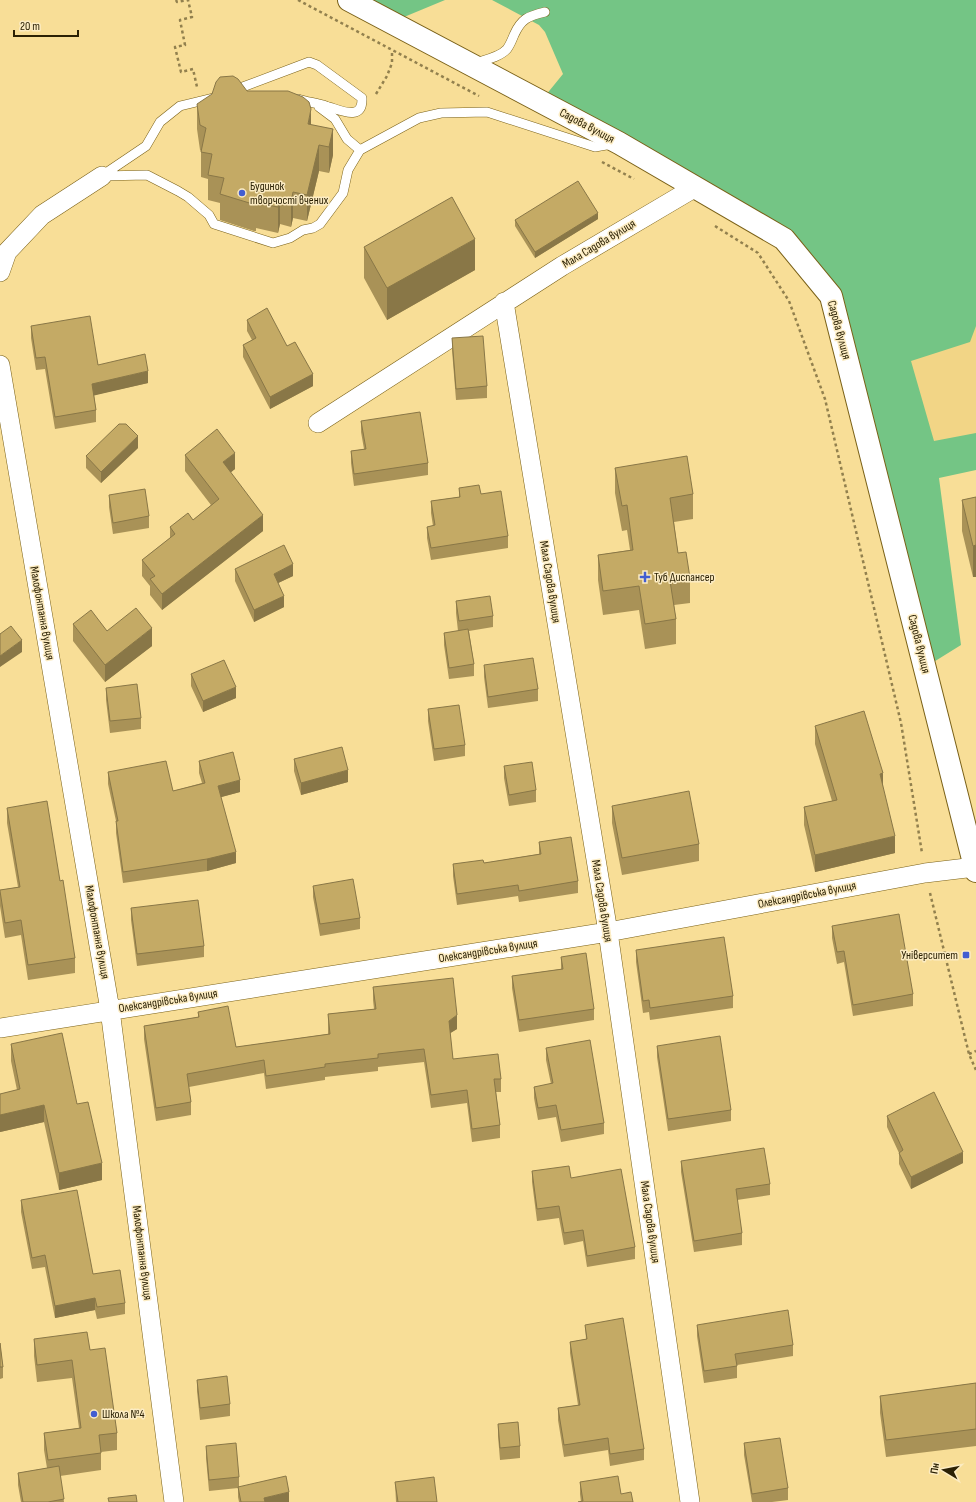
<svg xmlns="http://www.w3.org/2000/svg" width="976" height="1502" viewBox="0 0 976 1502" font-family="'Sofia Sans Condensed',sans-serif">
<style>
.built{fill:#f2d586}
.green{fill:#74c585}
.lines{fill:none;stroke-linecap:round;stroke-linejoin:round}
.service-casing{stroke:#7a6118;stroke-width:10}
.minor-casing{stroke:#7a6118;stroke-width:20}
.tertiary-casing{stroke:#7a6118;stroke-width:24}
.path{stroke:#92804e;stroke-width:2.5;stroke-dasharray:3 3;stroke-linecap:butt}
.service{stroke:#fff;stroke-width:9}
.minor{stroke:#fff;stroke-width:19}
.tertiary{stroke:#fff;stroke-width:22}
.wall{fill:#a99257}
.shaded-wall{fill:#897747}
.building{fill:#c4aa65;stroke:#897747}
.poi-dot{fill:#435ed1;stroke:#fcecc3;stroke-width:1.5}
.labels{text-anchor:middle;dominant-baseline:central;stroke-width:3;stroke-linejoin:round;paint-order:stroke}
.street-label{font-size:12px;fill:#2b2104;stroke:#fcecc3}
.poi-label{font-size:12px;fill:#2b2104;stroke:#fcecc3;text-anchor:start}
</style>
<rect width="100%" height="100%" fill="#f8de97"/>
<path class="built" d="M976 236V453L913 467 882 260Z"/>
<path class="green" d="M349 0H445L392 22Z
M492 0H976V326L970 342 911 361 934 441 976 433V470L939 478 961 645 924 668 831 296 784 239 541 101 563 74 545 32 539 25Z"/>
<g class="lines">
<defs>
<path id="service" d="M475 63C485 60 500 57 507 49 510 45 512 40 514 35 521 19 528 16 545 12
M233 93 240 88 309 62 317 65 362 98C363 123 338 109 326 106 317 103 307 102 298 99
M319 107 335 119 347 139 360 150
M103 175 146 146 160 122 180 106 213 98
M102 176 147 175 178 191 188 197 209 215 214 224 273 243 290 238 303 230 313 228 320 224 343 193 348 170 360 150 419 118 441 113 487 112 595 147 612 144"/>
<path id="minor" d="M0 272 7 252 42 215 102 176
M504 302 608 932 690 1502
M0 365 110 1010 174 1502
M318 423 562 266 694 188
M0 1028 608 932 925 873 975 867"/>
<path id="tertiary" d="M349 0 619 143 784 239 831 296 976 871"/>
</defs>
<use href="#service" class="service-casing"/>
<use href="#minor" class="minor-casing"/>
<use href="#tertiary" class="tertiary-casing"/>
<path class="path" d="M176 0 177 2 188 0 192 17 180 20 185 45 175 47 181 72 193 69 197 87
M298 0 479 96
M376 94 387 76 392 63V50
M602 162 634 179
M715 226 758 253 789 301 825 399 901 723 922 853
M930 893 969 1054 976 1070
M969 1054 976 1051"/>
<use href="#service" class="service"/>
<use href="#minor" class="minor"/>
<use href="#tertiary" class="tertiary"/>
</g>
<path class="wall" d="M247 91 311 125 333 129V155L329 173 319 171 307 221 293 218 291 227 280 224 278 233 256 228V231H254L220 220V203L208 200V179L201 177V151L200 150 197 129V104Z
M598 219 535 258 515 226V220Z
M364 247 475 270 387 320 364 278Z
M247 320 287 346 313 386 270 409 243 357V345L252 340 247 331Z
M31 326 98 365 148 383 94 395 96 410V422L55 429 45 369 36 370 31 338Z
M452 338 487 386V398L456 400 452 350Z
M361 421 428 463V475L354 486 351 463V451L364 449 361 432Z
M138 448 101 483 86 468V456Z
M185 455 235 469 230 472 263 531 162 610 150 595V586L142 576V560L170 538V527L193 520 211 505 185 471Z
M615 468 693 494V519L674 522 678 553 690 578V603L674 605 676 619V644L645 649 639 610 603 615 598 580V555L630 550 627 530 622 531 615 493Z
M459 488 481 494 508 536V548L431 560 427 538V527L433 526 431 513V501L459 497Z
M109 495 149 516V528L113 534 109 507Z
M976 497V577H973L962 531V500Z
M235 569 293 576 278 583 284 607 254 622 235 581Z
M456 601 493 616V627L469 631 474 664V676L449 679 444 645V633L458 631 456 613Z
M73 624 107 631 152 646 105 682 73 641Z
M484 665 538 689V701L488 708 484 677Z
M191 674 236 698 203 712 191 686Z
M106 688 141 718V729L110 733 106 700Z
M428 709 465 745V756L434 761 428 721Z
M815 726 895 853 815 872 804 825V807L832 801 815 744Z
M294 759 348 782 301 795 294 771Z
M199 761 240 792 221 797 236 863 207 871 123 883 116 833V821L108 784V772L173 791 202 783 199 773Z
M504 766 536 790V802L509 806 504 778Z
M612 806 699 844V861L622 875 612 823Z
M7 808 60 881 75 958V973L28 980 21 935 5 938 0 906V890L18 887 7 823Z
M539 842 578 881V893L519 902 518 896 457 905 453 876V864L484 863 539 854Z
M313 886 360 918V929L320 936 313 897Z
M131 908 204 946V957L137 966 131 920Z
M832 926 913 994V1006L853 1016 844 962 837 964 832 938Z
M636 950 733 996V1008L650 1020 649 1012 643 1013 636 962Z
M561 957 594 1009V1020L519 1032 512 988V976L561 969Z
M373 987 457 1029 450 1033 453 1059 501 1079V1092H496L500 1125V1138L472 1142 467 1103 431 1108 424 1062 378 1067V1071L325 1077V1080L266 1089 264 1073 189 1087 191 1102V1115L156 1121 144 1039V1026L198 1017V1012L236 1047 328 1034V1014L374 1009 373 1000Z
M11 1044 77 1104 102 1180 59 1190 44 1122 0 1132V1094L17 1090 11 1061Z
M657 1046 731 1110V1121L668 1131 657 1057Z
M546 1048 604 1123V1134L561 1142 556 1117 538 1120 534 1098V1087L551 1084 546 1060Z
M887 1116 963 1163 911 1189 899 1164V1153L887 1127Z
M681 1161 770 1184V1195L737 1200 742 1233V1245L694 1252 681 1172Z
M532 1171 571 1178 635 1247V1259L587 1267 583 1241 564 1245 559 1218 537 1221 532 1182Z
M21 1200 93 1274 125 1303V1314L97 1319 95 1310 55 1318 45 1267 32 1269 21 1212Z
M585 1325 644 1449V1460L610 1466 608 1450 564 1457 558 1420V1408L578 1405 570 1353V1342L586 1339Z
M697 1325 793 1345V1356L737 1365V1378L704 1383 697 1336Z
M34 1339 90 1350 117 1433V1450L101 1452V1470L60 1476 64 1502H21L18 1485V1473L47 1468 44 1450V1433L79 1428 72 1378 37 1382 34 1356Z
M0 1343 3 1367V1378L0 1379Z
M197 1380 230 1404V1416L200 1420 197 1391Z
M976 1383V1446L886 1457 880 1413V1396Z
M498 1424 520 1446V1458L500 1460 498 1436Z
M744 1443 788 1488V1500L772 1502H752L744 1455Z
M206 1446 239 1477V1487L289 1502H239L238 1497V1488L209 1491 206 1458Z
M395 1482 437 1502H396Z
M580 1482 621 1494 581 1502 580 1494Z"/>
<path class="shaded-wall" d="M311 109V135L308 124Z
M333 129V155L329 173V147Z
M319 145V171L307 221V195Z
M293 192V218L291 227V202Z
M280 199V224L278 233V207Z
M598 213V219L535 258V252Z
M475 239V270L387 320V288Z
M148 371V383L92 396V384Z
M313 374V386L270 409V397Z
M138 436V448L101 483V472Z
M235 453V469L223 479V462Z
M263 515V531L162 610V594Z
M976 545V577H973V546Z
M293 564V576L274 585V574Z
M284 596V607L254 622V610Z
M152 628V646L105 682V665Z
M22 640V652L0 667V656Z
M236 687V698L203 712V701Z
M348 770V782L301 795V783Z
M883 773V790L880 774Z
M240 780V792L218 798V786Z
M895 836V853L815 872V855Z
M236 852V863L207 871V859Z
M457 1015V1029L449 1034V1021Z
M44 1105V1122L0 1132V1115Z
M963 1152V1163L911 1189V1177Z
M102 1163V1180L59 1190V1173Z
M95 1298V1310L55 1318V1306Z
M289 1492V1502H264V1498Z"/>
<path class="building" d="M233 76 238 79 247 91H288L303 97 309 102 311 109 308 124 333 129 329 147 319 145 307 195 293 192 291 202 280 199 278 207 256 203V205L220 194 224 178 208 175 212 154 201 152 206 128 200 125 197 104 212 94 216 82 220 77Z
M578 181 598 213 535 252 515 220Z
M452 197 475 239 387 288 364 247Z
M267 308 287 346 295 342 313 374 270 397 243 345 256 338 247 320Z
M90 316 98 365 145 354 148 371 92 384 96 410 55 417 45 357 36 358 31 326Z
M483 336 487 386 456 389 452 338Z
M420 412 428 463 354 474 351 451 366 449 361 421Z
M119 424H126L138 436 101 472 86 456Z
M217 429 235 453 223 462 263 515 162 594 150 579 155 576 142 560 175 534 170 527 188 513 193 520 219 499 185 455Z
M687 456 693 494 670 498 678 553 686 552 690 578 670 581 676 619 645 624 639 586 603 591 598 555 633 550 627 505 622 506 615 468Z
M479 485 481 494 501 491 508 536 431 548 427 527 435 525 431 501 460 497 459 488Z
M145 489 149 516 113 523 109 495Z
M976 497V545L973 546 962 500Z
M284 545 293 564 274 574 284 596 254 610 235 569Z
M490 596 493 616 459 621 456 601Z
M136 608 152 628 105 665 73 624 91 610 107 631Z
M11 626 22 640 0 656V634Z
M468 629 474 664 449 668 444 633Z
M533 658 538 689 488 697 484 665Z
M224 660 236 687 203 701 191 674Z
M137 684 141 718 110 721 106 688Z
M459 705 465 745 434 749 428 709Z
M864 711 883 773 880 774 895 836 815 855 804 807 837 800 815 726Z
M342 747 348 770 301 783 294 759Z
M233 752 240 780 218 786 236 852 207 859 123 872 116 821H118L108 772 166 761 173 791 205 783 199 761Z
M532 762 536 790 509 795 504 766Z
M689 791 699 844 622 858 612 806Z
M47 801 60 881 63 880 75 958 28 965 21 920 5 923 0 891V890L20 887 7 808Z
M571 837 578 881 519 891 518 885 457 894 453 864 483 860 484 863 541 854 539 842Z
M353 879 360 918 320 924 313 886Z
M198 900 204 946 137 954 131 908Z
M899 914 913 994 853 1005 844 951 837 952 832 926Z
M724 937 733 996 650 1008 649 1000 643 1001 636 950Z
M586 953 594 1009 519 1020 512 976 563 969 561 957Z
M453 978 457 1015 449 1021 453 1059 498 1054 501 1079H494L500 1125 472 1129 467 1090 431 1095 424 1049 378 1054V1058L325 1064V1067L266 1076 264 1060 187 1074 191 1102 156 1108 144 1026 199 1017 198 1012 228 1006 236 1047 330 1034 328 1014 376 1009 373 987Z
M62 1033 77 1104 88 1102 102 1163 59 1173 44 1105 0 1115V1094L20 1089 11 1044Z
M720 1036 731 1110 668 1119 657 1046Z
M590 1040 604 1123 561 1130 556 1105 538 1108 534 1087 553 1083 546 1048Z
M934 1092 963 1152 911 1177 899 1153 903 1150 887 1116Z
M764 1148 770 1184 736 1189 742 1233 694 1241 681 1161Z
M569 1166 571 1178 621 1169 635 1247 587 1256 583 1230 564 1233 559 1206 537 1209 532 1171Z
M77 1190 93 1274 120 1270 125 1303 97 1307 95 1298 55 1306 45 1255 32 1258 21 1200Z
M788 1310 793 1345 735 1354 737 1366 704 1371 697 1325Z
M623 1318 644 1449 610 1454 608 1438 564 1445 558 1408 580 1405 570 1342 587 1339 585 1325Z
M87 1332 90 1350 105 1348 117 1433 99 1435 101 1453 48 1460 44 1433 81 1428 72 1360 37 1365 34 1339Z
M0 1343 3 1367H0Z
M227 1376 230 1404 200 1408 197 1380Z
M976 1383V1429L886 1440 880 1396Z
M518 1422 520 1446 500 1448 498 1424Z
M780 1438 788 1488 752 1494 744 1443Z
M236 1443 239 1477 209 1480 206 1446Z
M59 1466 64 1499 48 1502H23L18 1473Z
M286 1476 289 1492 264 1498 265 1502H241L238 1487Z
M618 1476 621 1494 631 1492 633 1502H578L583 1501 580 1482Z
M434 1477 437 1502H398L395 1482Z
M136 1495 137 1502H109L108 1498Z"/>
<g class="poi-dot">
<circle cx="242" cy="193" r="4"/>
<path d="M643 571h4v4h4v4h-4v4h-4v-4h-4v-4h4z"/>
<rect x="962" y="951" width="8" height="8" rx="2"/>
<circle cx="94" cy="1414" r="4"/>
</g>
<g class="labels">
<g class="street-label">
<text transform="translate(587 126) rotate(28)">Садова вулиця</text>
<text transform="translate(599 244) rotate(-31)">Мала Садова вулиця</text>
<text transform="translate(839 330) rotate(75)">Садова вулиця</text>
<text transform="translate(550 582) rotate(81)">Мала Садова вулиця</text>
<text transform="translate(42 613) rotate(80)">Малофонтанна вулиця</text>
<text transform="translate(919 644) rotate(76)">Садова вулиця</text>
<text transform="translate(807 895) rotate(-11)">Олександрівська вулиця</text>
<text transform="translate(602 901) rotate(81)">Мала Садова вулиця</text>
<text transform="translate(97 932) rotate(80)">Малофонтанна вулиця</text>
<text transform="translate(488 951) rotate(-9)">Олександрівська вулиця</text>
<text transform="translate(168 1001) rotate(-9)">Олександрівська вулиця</text>
<text transform="translate(650 1222) rotate(82)">Мала Садова вулиця</text>
<text transform="translate(142 1253) rotate(83)">Малофонтанна вулиця</text>
</g>
<g class="poi-label">
<text x="250" y="186">Будинок<tspan x="250" dy="14">творчості вчених</tspan></text>
<text x="654" y="577">Туб Диспансер</text>
<text x="958" y="955" text-anchor="end">Університет</text>
<text x="102" y="1414">Школа №4</text>
</g>
</g>
<g transform="translate(944 1470) rotate(280)" stroke="#fcecc3" stroke-width="3" paint-order="stroke">
<path d="M0-3L7 15L0 10L-7 15Z" fill="#2b2104"/>
<text y="-6" font-size="11" font-weight="bold" text-anchor="middle" fill="#2b2104">Пн</text>
</g>
<path d="M14 30v6h64v-6" fill="none" stroke="#2b2104" stroke-width="2"/>
<text x="20" y="30" font-size="12" fill="#2b2104" stroke="#fcecc3" stroke-width="3" paint-order="stroke">20 m</text>
</svg>
